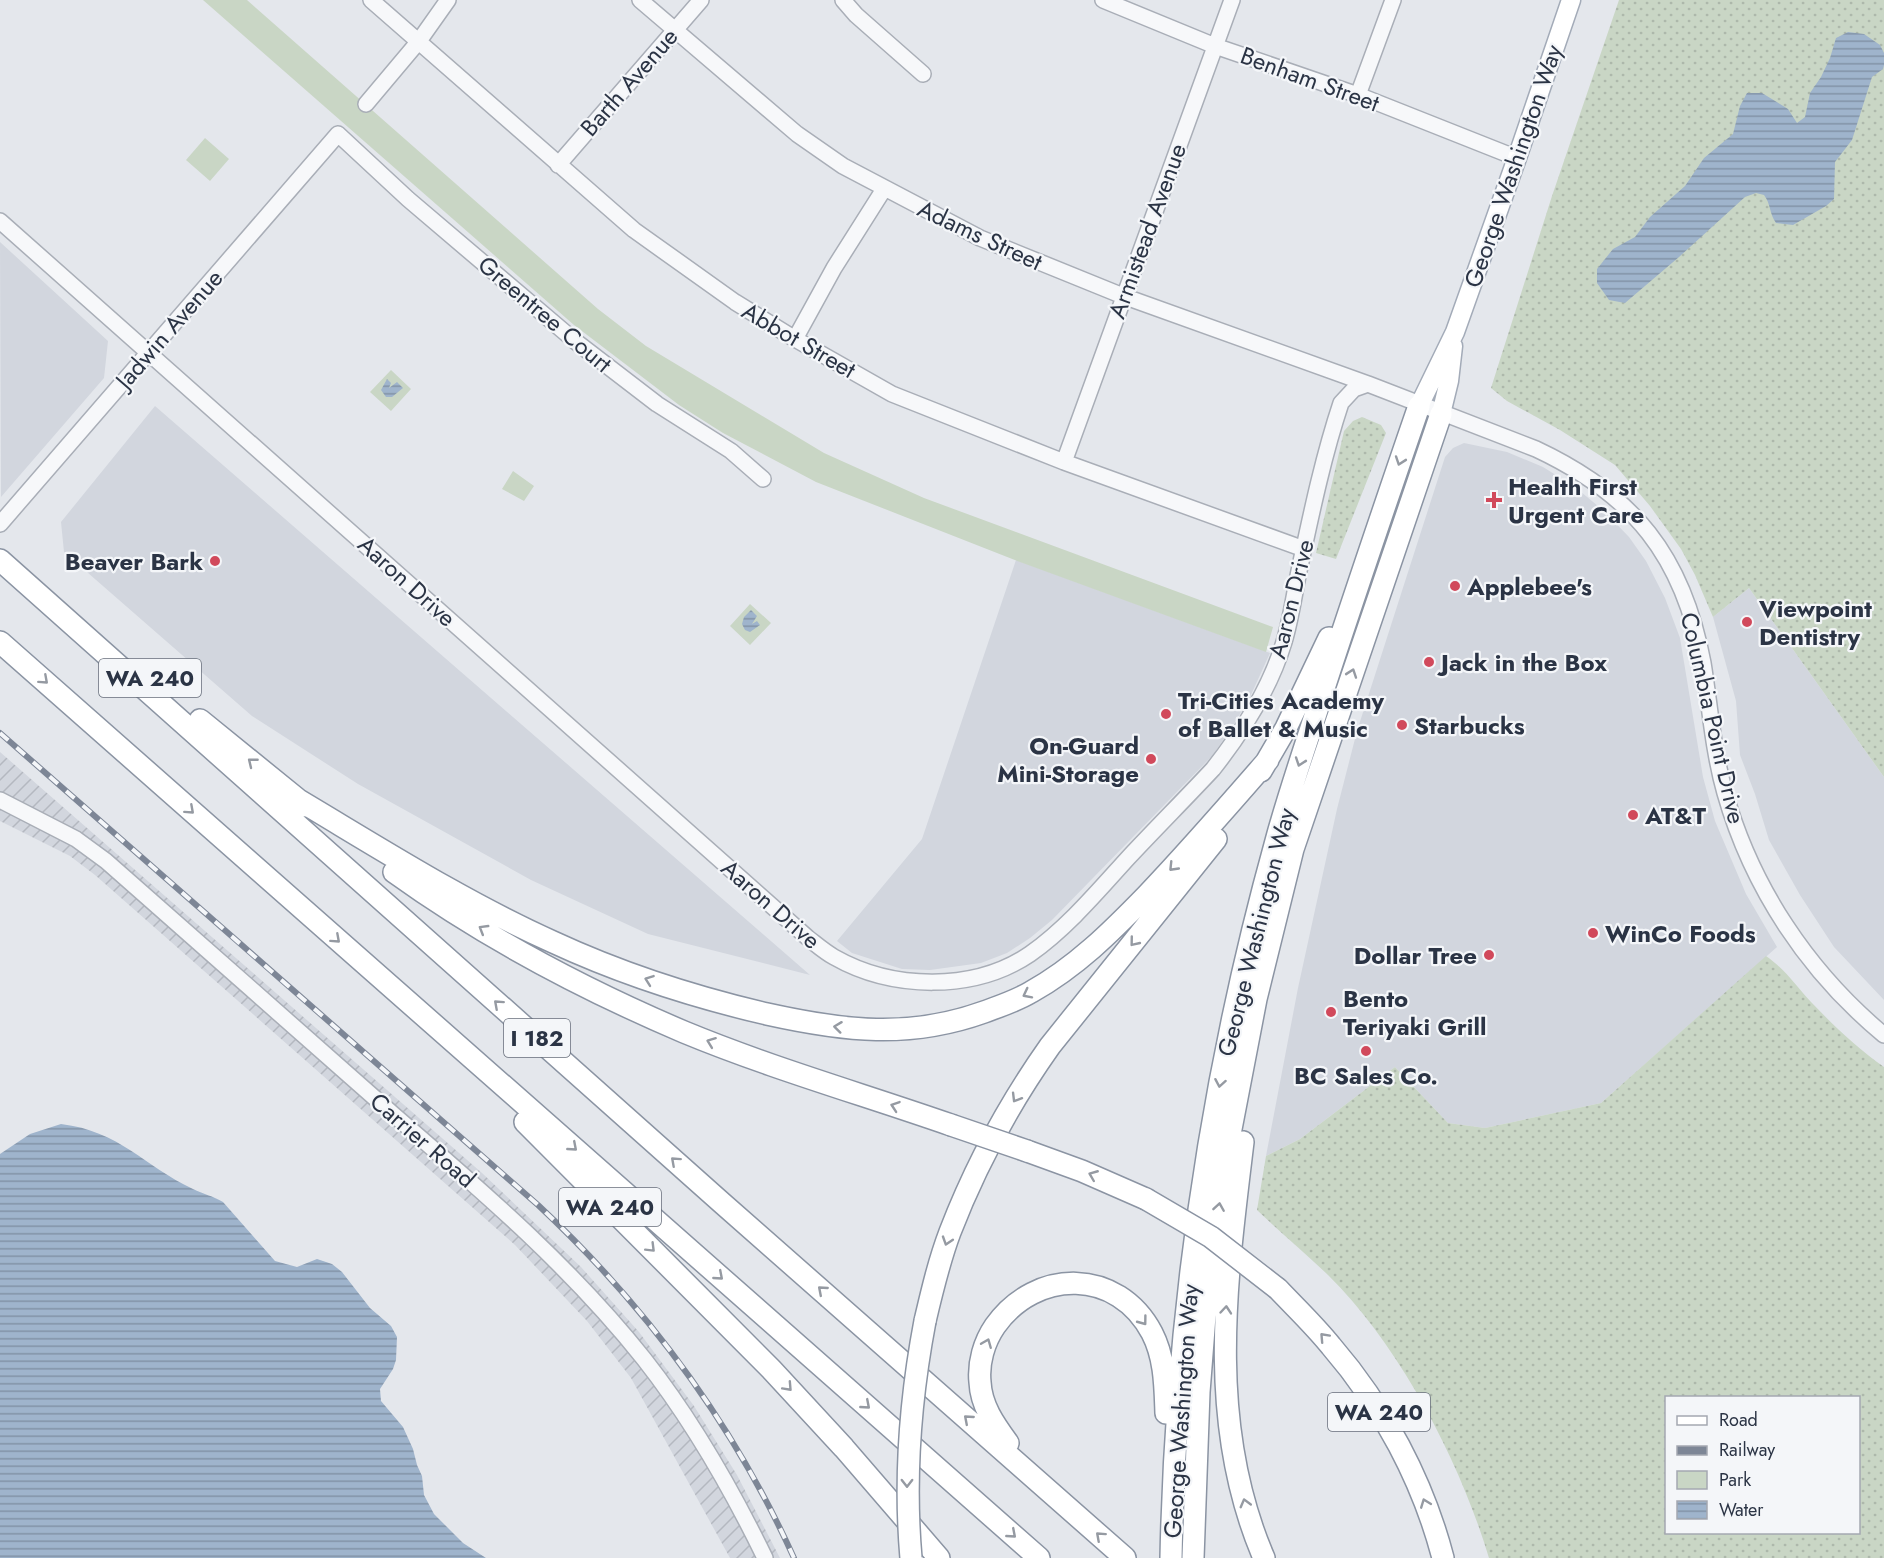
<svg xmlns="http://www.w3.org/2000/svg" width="1884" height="1558" viewBox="0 0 1884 1558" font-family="Jost,sans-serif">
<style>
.built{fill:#d2d6de}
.industrial{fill:url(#industrial-furrows)}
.grass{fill:url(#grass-dots);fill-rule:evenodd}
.park{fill:#c9d6c5}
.water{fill:url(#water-rules)}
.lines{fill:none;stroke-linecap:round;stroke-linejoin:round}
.minor-casing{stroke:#a9aeb7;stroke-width:18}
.major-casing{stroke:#a3abb8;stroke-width:21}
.highway-casing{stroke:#8b94a3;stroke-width:24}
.minor{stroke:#f7f8fa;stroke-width:15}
.major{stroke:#fff;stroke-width:18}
.highway{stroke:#fff;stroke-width:21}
.rail-casing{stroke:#7d8696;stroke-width:6}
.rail{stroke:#f4f6f9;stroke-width:4;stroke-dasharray:11;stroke-linecap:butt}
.highway-bridge-casing{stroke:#8b94a3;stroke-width:24;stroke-linecap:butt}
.highway-bridge{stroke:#fff;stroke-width:21}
.oneway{stroke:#959aa2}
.poi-dot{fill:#d1495b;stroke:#f4f6f9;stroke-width:2}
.labels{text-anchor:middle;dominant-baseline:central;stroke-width:4.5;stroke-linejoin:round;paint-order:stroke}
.shield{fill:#f4f6f9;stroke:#676e7b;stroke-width:1.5}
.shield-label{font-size:22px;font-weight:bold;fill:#2b3445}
.street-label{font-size:24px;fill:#2b3445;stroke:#f4f6f9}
.poi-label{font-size:24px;font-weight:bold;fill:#2b3445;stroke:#f4f6f9;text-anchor:start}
</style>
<defs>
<pattern id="industrial-furrows" width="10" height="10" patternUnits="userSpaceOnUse" patternTransform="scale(1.5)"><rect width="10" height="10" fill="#d2d6de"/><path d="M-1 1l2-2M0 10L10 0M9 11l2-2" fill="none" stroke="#b4b8c0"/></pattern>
<pattern id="grass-dots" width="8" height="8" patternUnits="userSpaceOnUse" patternTransform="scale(1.5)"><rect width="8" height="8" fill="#c9d6c5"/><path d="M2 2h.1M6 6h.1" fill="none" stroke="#adb8ab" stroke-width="1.8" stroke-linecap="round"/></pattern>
<pattern id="water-rules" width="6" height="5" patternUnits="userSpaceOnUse" patternTransform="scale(1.5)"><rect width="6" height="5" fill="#9fb4cc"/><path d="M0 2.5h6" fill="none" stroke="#8293a7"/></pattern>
</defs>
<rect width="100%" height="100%" fill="#e4e7ec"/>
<path class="built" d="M0 242 108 341 104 378 1 497Z
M155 406 810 975 648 934 531 880 358 784 252 716 64 552 61 522Z
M1464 443 1507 452 1543 467 1575 487 1604 511 1629 537 1646 561 1665 598 1680 638 1703 777 1715 821 1746 894 1777 947 1601 1103 1485 1128 1448 1123 1395 1067 1300 1139 1266 1156 1298 988 1337 809 1357 731 1445 457 1453 448Z
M1016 560 1270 653 1250 697 1234 724 1213 755 1052 920 1030 938 1007 953 981 963 930 970 902 969 852 953 837 941 922 839Z
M1749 588 1884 777V1000L1834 947 1800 895 1769 840 1755 794 1740 755 1736 701 1713 617Z"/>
<path class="industrial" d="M0 752 482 1173 581 1267 639 1332 694 1406 737 1475 780 1558H730L631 1378 587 1321 515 1245 95 875 70 856 0 821Z"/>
<path class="grass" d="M1619 0H1884V777L1749 588 1713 617 1695 575 1681 549 1650 506 1615 465 1560 430 1507 401 1491 388 1552 196Z
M1362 417 1381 425 1386 433 1336 559 1316 553 1344 431 1353 421Z
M1766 956C1786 970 1795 985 1811 1002 1834 1026 1857 1048 1884 1067V1558H1489C1460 1461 1400 1346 1328 1275 1305 1253 1280 1232 1257 1210L1266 1156 1300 1139 1395 1067 1448 1123 1485 1128 1601 1103ZM1666 1398H1858V1532H1666Z"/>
<path class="park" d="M203 0H247L598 309 646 346 824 453 924 498 1273 627 1266 652 1020 562 816 482 723 433 679 405 574 325Z
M205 138 229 159 210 181 186 160Z
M391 370 411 389 391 411 370 392Z
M513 471 534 486 524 501 502 489Z
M750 604 771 623 750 645 730 626Z"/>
<path class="water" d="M1848 32 1864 34 1880 45 1884 53V65L1883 69 1872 77 1852 140 1835 162 1834 199 1826 206 1793 225 1776 223C1769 213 1771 204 1764 195L1756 193 1745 197 1679 257 1625 303 1609 300 1597 283V269L1613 249 1635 237 1650 217 1685 186 1704 158 1733 134 1740 106 1747 93H1762L1788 109 1797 123 1805 117 1810 93 1821 77 1830 58 1836 38Z
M387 379 391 383 389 388 397 382 403 388 392 397H386L381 390Z
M751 610 757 616 752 624 757 621 760 625 750 632 745 630 742 624 744 617Z
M61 1124C120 1131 144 1166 193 1189 203 1194 213 1196 223 1202L275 1261 297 1267 317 1259 332 1264 342 1272 370 1308 391 1326 397 1337 396 1360 393 1369 380 1389 381 1401 403 1427 413 1449 417 1465 422 1476 424 1495 434 1514 463 1543 486 1558H0V1154L30 1134Z"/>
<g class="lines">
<defs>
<path id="minor" d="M371 0 634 230 735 302 795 339 892 394 1064 462 1304 549
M640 0 797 134 843 166 980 238 1123 296 1368 384 1536 449C1634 495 1683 556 1703 663 1710 706 1713 751 1725 793 1752 888 1808 972 1884 1035
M843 0 856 15 923 74
M1103 0 1215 46 1358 95 1517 158
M1358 95 1393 0
M366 104 419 41 448 0
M558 165 701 0
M0 221 808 938C817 945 825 952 834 957 892 990 974 992 1030 954 1067 928 1098 891 1128 858 1156 828 1185 799 1213 769 1243 731 1270 689 1284 642 1291 619 1294 595 1299 571 1311 515 1323 457 1341 403L1354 389 1368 384
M795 339 834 268 884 189
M1064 462 1232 0
M0 524 338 134 408 199 575 341 657 404 731 451 763 479
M0 800 76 839 106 861C202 946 298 1030 394 1115 483 1192 570 1266 644 1359 692 1420 731 1488 765 1558"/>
<path id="major" d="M1419 406 1455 332 1517 158 1571 0
M1441 414 1449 381 1453 346"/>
<path id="highway" d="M0 560 722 1203 1125 1558
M0 642 1039 1558
M200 720 306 806
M1261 771 1286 728 1329 638
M297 799C381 849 464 902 553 942 622 974 694 997 767 1014 844 1031 909 1039 984 1012 1000 1006 1016 1001 1031 992 1076 967 1111 932 1147 895 1189 851 1228 806 1268 760
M394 872C483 936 583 989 684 1032 771 1068 862 1094 951 1125
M525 1122 771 1369 844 1448 939 1558
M1243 1142C1226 1282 1206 1424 1264 1558
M1027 1151 1082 1171 1146 1199
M1278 1289C1296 1308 1315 1326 1331 1346 1383 1406 1423 1481 1443 1558
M925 1321C932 1291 939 1261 950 1232 975 1167 1009 1104 1050 1046L1216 839
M1008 1443C995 1425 981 1406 980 1382 978 1363 984 1342 995 1326 1036 1268 1118 1268 1152 1333 1165 1358 1165 1386 1166 1413
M1171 1558C1176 1316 1211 1075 1276 841 1290 789 1308 739 1324 688 1355 593 1387 499 1419 406
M1193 1558 1199 1392 1205 1316 1216 1222 1231 1129 1256 999 1293 849 1441 414"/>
</defs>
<use href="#minor" class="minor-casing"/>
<use href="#major" class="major-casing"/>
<use href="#highway" class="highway-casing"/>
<use href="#minor" class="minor"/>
<use href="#major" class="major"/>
<use href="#highway" class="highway"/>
<defs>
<path id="rail" d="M0 733 538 1205C646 1306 733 1423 794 1558"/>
</defs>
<use href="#rail" class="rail-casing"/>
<use href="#rail" class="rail"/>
<defs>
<path id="highway-bridge" d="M951 1125 1027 1151
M1146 1199 1211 1237 1278 1289
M911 1558C904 1478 910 1400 925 1321"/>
</defs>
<use href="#highway-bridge" class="highway-bridge-casing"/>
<use href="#highway-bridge" class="highway-bridge"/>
</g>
<defs><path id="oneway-chevron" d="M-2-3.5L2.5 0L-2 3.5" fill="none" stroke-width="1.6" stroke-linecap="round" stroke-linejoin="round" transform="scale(1.5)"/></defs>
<g class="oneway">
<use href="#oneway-chevron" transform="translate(1400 461) rotate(109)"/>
<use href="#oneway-chevron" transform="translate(1352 673) rotate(-71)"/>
<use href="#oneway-chevron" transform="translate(44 680) rotate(42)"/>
<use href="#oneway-chevron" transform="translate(252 762) rotate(-141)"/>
<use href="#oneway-chevron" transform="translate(1300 762) rotate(109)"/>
<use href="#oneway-chevron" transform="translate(190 810) rotate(42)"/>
<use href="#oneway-chevron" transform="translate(1173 867) rotate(134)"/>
<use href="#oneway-chevron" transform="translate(483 929) rotate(-149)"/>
<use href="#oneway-chevron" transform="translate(336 939) rotate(42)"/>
<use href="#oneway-chevron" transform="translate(1134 942) rotate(129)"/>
<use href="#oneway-chevron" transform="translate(649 980) rotate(-160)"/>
<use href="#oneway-chevron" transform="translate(1027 994) rotate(153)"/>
<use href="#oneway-chevron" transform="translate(498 1004) rotate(-138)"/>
<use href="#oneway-chevron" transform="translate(838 1027) rotate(-173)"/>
<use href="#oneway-chevron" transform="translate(711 1042) rotate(-159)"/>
<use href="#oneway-chevron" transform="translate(1220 1083) rotate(100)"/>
<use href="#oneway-chevron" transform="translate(1016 1098) rotate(121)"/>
<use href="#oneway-chevron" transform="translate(895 1106) rotate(-161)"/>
<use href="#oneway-chevron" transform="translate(573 1147) rotate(41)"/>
<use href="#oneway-chevron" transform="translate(675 1161) rotate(-138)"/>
<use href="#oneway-chevron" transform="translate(1093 1175) rotate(-158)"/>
<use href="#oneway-chevron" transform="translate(1219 1207) rotate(-81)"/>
<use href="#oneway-chevron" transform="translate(947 1241) rotate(108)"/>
<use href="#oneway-chevron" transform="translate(651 1248) rotate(45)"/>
<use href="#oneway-chevron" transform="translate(719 1276) rotate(41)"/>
<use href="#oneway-chevron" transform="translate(822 1290) rotate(-139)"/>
<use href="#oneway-chevron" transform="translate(1226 1310) rotate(-85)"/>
<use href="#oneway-chevron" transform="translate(1143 1321) rotate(53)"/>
<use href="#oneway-chevron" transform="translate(1324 1337) rotate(-133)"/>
<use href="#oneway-chevron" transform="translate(987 1343) rotate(-68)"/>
<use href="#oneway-chevron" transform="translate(788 1387) rotate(47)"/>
<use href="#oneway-chevron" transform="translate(866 1405) rotate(41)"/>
<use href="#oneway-chevron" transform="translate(968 1419) rotate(-139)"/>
<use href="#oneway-chevron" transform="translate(907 1483) rotate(90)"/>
<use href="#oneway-chevron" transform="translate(1245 1503) rotate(-105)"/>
<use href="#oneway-chevron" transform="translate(1425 1503) rotate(-111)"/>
<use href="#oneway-chevron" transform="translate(1012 1534) rotate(41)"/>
<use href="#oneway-chevron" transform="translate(1100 1536) rotate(-138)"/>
</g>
<g class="poi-dot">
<path d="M1491 491h6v6h6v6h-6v6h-6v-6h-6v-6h6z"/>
<circle cx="215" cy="561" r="6"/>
<circle cx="1455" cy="586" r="6"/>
<circle cx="1747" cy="622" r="6"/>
<circle cx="1429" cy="662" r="6"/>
<circle cx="1166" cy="714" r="6"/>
<circle cx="1402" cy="725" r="6"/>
<circle cx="1151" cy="759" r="6"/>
<circle cx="1633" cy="815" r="6"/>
<circle cx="1593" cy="933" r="6"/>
<circle cx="1489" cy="955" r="6"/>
<circle cx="1331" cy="1012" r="6"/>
<circle cx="1366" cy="1051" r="6"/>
</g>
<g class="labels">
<g class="shield">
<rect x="99" y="659" width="102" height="38" rx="4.5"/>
<rect x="504" y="1019" width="66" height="38" rx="4.5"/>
<rect x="559" y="1188" width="102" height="38" rx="4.5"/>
<rect x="1328" y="1393" width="102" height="38" rx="4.5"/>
</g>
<g class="shield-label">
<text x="150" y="678">WA 240</text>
<text x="537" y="1038">I 182</text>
<text x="610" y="1207">WA 240</text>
<text x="1379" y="1412">WA 240</text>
</g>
<g class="street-label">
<text transform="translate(1310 79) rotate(20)">Benham Street</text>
<text transform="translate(629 82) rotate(-49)">Barth Avenue</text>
<text transform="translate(1513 166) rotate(-71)">George Washington Way</text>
<text transform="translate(1147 231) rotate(-70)">Armistead Avenue</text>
<text transform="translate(980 235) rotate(25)">Adams Street</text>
<text transform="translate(545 314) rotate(40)">Greentree Court</text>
<text transform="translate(169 329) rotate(-49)">Jadwin Avenue</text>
<text transform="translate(799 340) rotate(30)">Abbot Street</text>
<text transform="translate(407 581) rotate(42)">Aaron Drive</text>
<text transform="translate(1291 599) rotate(-76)">Aaron Drive</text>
<text transform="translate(1713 718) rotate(77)">Columbia Point Drive</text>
<text transform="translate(771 904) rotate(41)">Aaron Drive</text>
<text transform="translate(1256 932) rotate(-76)">George Washington Way</text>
<text transform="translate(423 1140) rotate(41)">Carrier Road</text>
<text transform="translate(1181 1411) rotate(-86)">George Washington Way</text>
</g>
<g class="poi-label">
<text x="1508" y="486">Health First<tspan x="1508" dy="28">Urgent Care</tspan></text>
<text x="203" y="561" text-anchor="end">Beaver Bark</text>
<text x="1467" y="586">Applebee's</text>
<text x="1759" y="608">Viewpoint<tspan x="1759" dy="28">Dentistry</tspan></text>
<text x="1441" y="662">Jack in the Box</text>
<text x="1178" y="700">Tri-Cities Academy<tspan x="1178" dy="28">of Ballet &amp; Music</tspan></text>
<text x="1414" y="725">Starbucks</text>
<text x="1139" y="745" text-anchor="end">On-Guard<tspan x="1139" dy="28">Mini-Storage</tspan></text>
<text x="1645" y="815">AT&amp;T</text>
<text x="1605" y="933">WinCo Foods</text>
<text x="1477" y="955" text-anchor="end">Dollar Tree</text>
<text x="1343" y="998">Bento<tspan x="1343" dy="28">Teriyaki Grill</tspan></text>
<text x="1366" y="1075" text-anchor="middle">BC Sales Co.</text>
</g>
</g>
<rect x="1665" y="1396" width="195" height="138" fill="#f4f6f9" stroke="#a4a8b1" stroke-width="1.5"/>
<rect x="1677" y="1416" width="30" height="9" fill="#ffffff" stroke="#a4a8b1" stroke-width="1.5"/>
<text x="1719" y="1426" font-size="18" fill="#2b3445">Road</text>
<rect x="1677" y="1446" width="30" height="9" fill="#7d8696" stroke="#a4a8b1" stroke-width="1.5"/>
<text x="1719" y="1456" font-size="18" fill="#2b3445">Railway</text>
<rect x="1677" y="1471" width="30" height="18" fill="#c9d6c5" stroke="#a4a8b1" stroke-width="1.5"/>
<text x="1719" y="1486" font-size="18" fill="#2b3445">Park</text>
<rect x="1677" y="1501" width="30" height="18" fill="url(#water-rules)" stroke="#a4a8b1" stroke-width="1.5"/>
<text x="1719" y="1516" font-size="18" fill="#2b3445">Water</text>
</svg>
